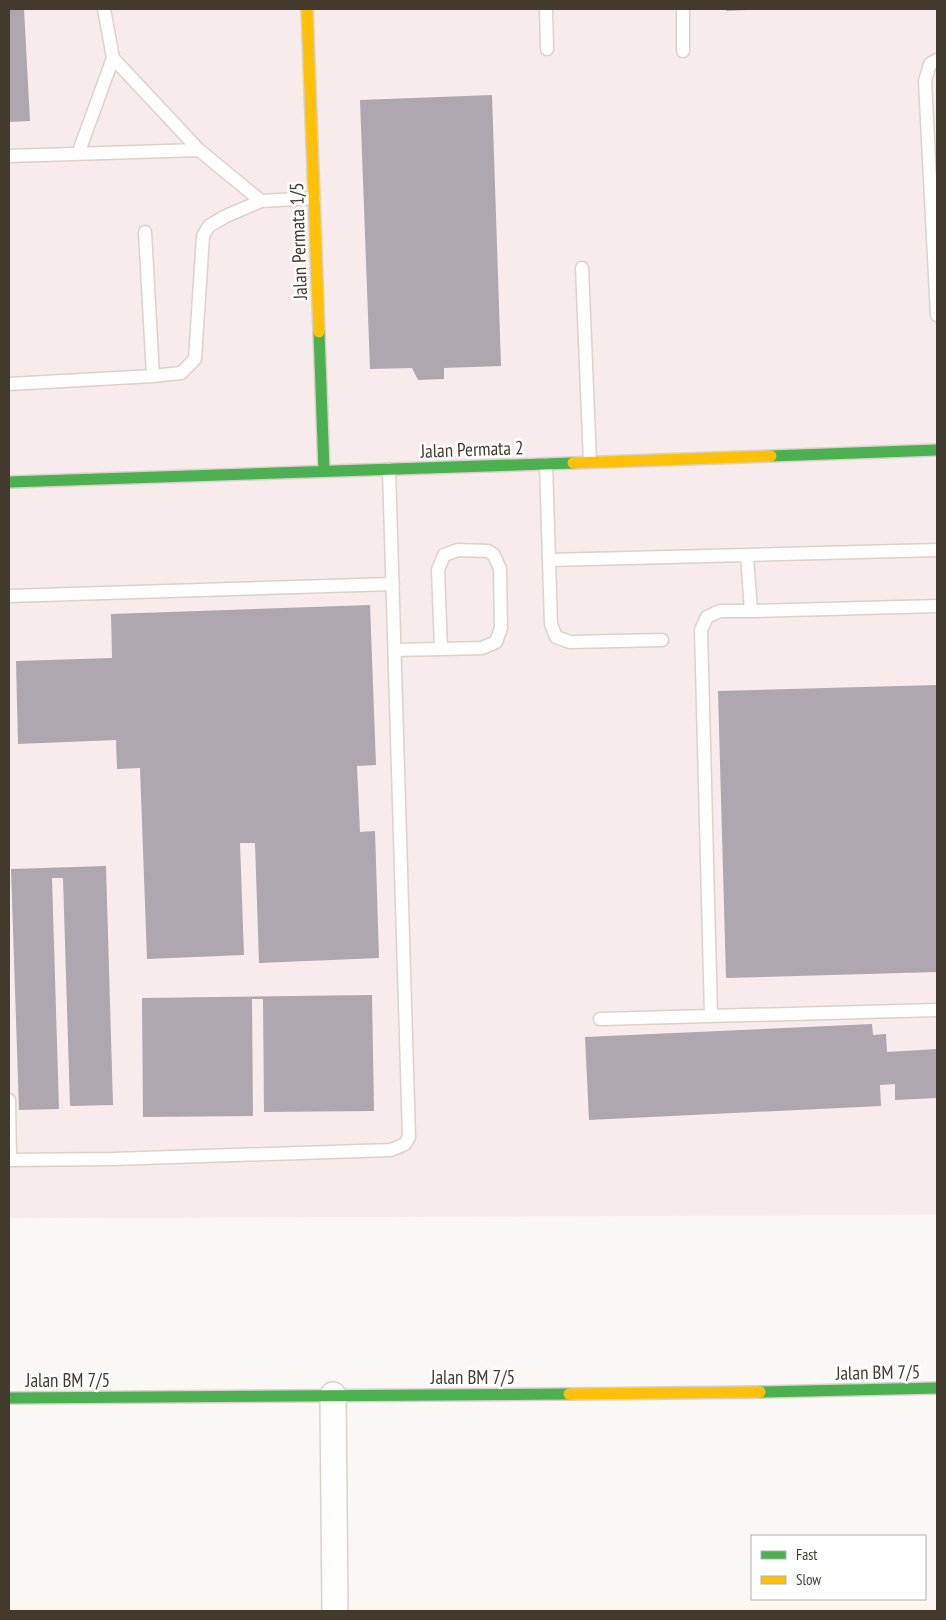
<svg xmlns="http://www.w3.org/2000/svg" width="946" height="1620" viewBox="0 0 946 1620" font-family="'PT Sans Narrow',sans-serif">
<style>
.industrial{fill:#f8ebeb}
.building{fill:#aea7b0}
.lines{fill:none;stroke-linecap:round;stroke-linejoin:round}
.lane-casing{stroke:#d8d2cb;stroke-width:15}
.street-casing{stroke:#d8d2cb;stroke-width:28}
.fast-casing{stroke:#d8d2cb;stroke-width:14}
.slow-casing{stroke:#d8d2cb;stroke-width:14}
.lane{stroke:#fefefd;stroke-width:12}
.street{stroke:#fefefd;stroke-width:25}
.fast{stroke:#4caf50;stroke-width:11}
.slow{stroke:#ffc107;stroke-width:11}
.labels{text-anchor:middle;dominant-baseline:central;stroke-width:5;stroke-linejoin:round;paint-order:stroke}
.street-label{font-size:19px;fill:#433a2e;stroke:#fff}
</style>
<rect width="100%" height="100%" fill="#faf7f4"/>
<path class="industrial" d="M9 9H937V1215L9 1218Z"/>
<path class="building" d="M9 9H24L30 121 9 122Z
M726 9H748V10L726 11Z
M492 95 501 366 444 368V379L418 380 412 368 370 369 360 100Z
M370 605 376 765 357 766 360 832 375 831 379 958 259 963 255 843H240L244 955 147 959 140 768 117 769 116 740 18 744 16 661 112 658 111 614Z
M937 685V972L726 978 718 691Z
M106 866 113 1105 70 1106 63 878H52L59 1109 19 1110 11 869Z
M372 995 374 1111 264 1112 263 999H252L253 1116 143 1117 142 998Z
M872 1024 873 1035 886 1034 887 1052 937 1049V1098L895 1100V1084L880 1085 881 1106 589 1120 585 1037Z"/>
<g class="lines">
<defs>
<path id="lane" d="M546 9 547 49
M683 9V51
M113 58 199 150 261 201
M937 60 930 64 925 81 937 315
M78 154 113 58 104 9
M9 156 199 150
M145 232 153 376
M582 268 590 462
M9 384 153 376 181 373 195 359 203 236 209 226 226 216 261 201 314 198
M546 464 551 624 556 637 570 642 662 640
M747 555 937 550
M549 560 747 555 751 611
M9 596 393 584
M395 650 441 649 438 570 444 555 458 550 488 551 494 555 500 569 501 628 496 642 482 648 441 649
M711 1015 701 630 707 617 720 611H751L937 606
M600 1019 937 1010
M9 1100 10 1160H9
M10 1160 113 1159 391 1150 405 1144 409 1137 389 469"/>
<path id="street" d="M333 1395 335 1611"/>
<path id="fast" d="M319 332 324 471
M771 456 937 450
M9 482 573 463
M760 1392 937 1388
M9 1398 569 1394"/>
<path id="slow" d="M307 9 319 332
M573 463 771 456
M569 1394 760 1392"/>
</defs>
<use href="#lane" class="lane-casing"/>
<use href="#street" class="street-casing"/>
<use href="#fast" class="fast-casing"/>
<use href="#slow" class="slow-casing"/>
<use href="#lane" class="lane"/>
<use href="#street" class="street"/>
<use href="#fast" class="fast"/>
<use href="#slow" class="slow"/>
</g>
<g class="labels">
<g class="street-label">
<text transform="translate(298 241) rotate(-92)">Jalan Permata 1/5</text>
<text transform="translate(472 449) rotate(-2)">Jalan Permata 2</text>
<text transform="translate(878 1372) rotate(-1)">Jalan BM 7/5</text>
<text x="473" y="1377">Jalan BM 7/5</text>
<text x="68" y="1380">Jalan BM 7/5</text>
</g>
</g>
<rect width="946" height="1620" fill="none" stroke="#433a2e" stroke-width="20"/>
<rect x="751" y="1535" width="175" height="65" fill="#ffffff" stroke="#b4b0ab"/>
<rect x="761" y="1551" width="25" height="8" fill="#4caf50" stroke="#b4b0ab"/>
<text x="796" y="1560" font-size="15" fill="#433a2e">Fast</text>
<rect x="761" y="1576" width="25" height="8" fill="#ffc107" stroke="#b4b0ab"/>
<text x="796" y="1585" font-size="15" fill="#433a2e">Slow</text>
</svg>
